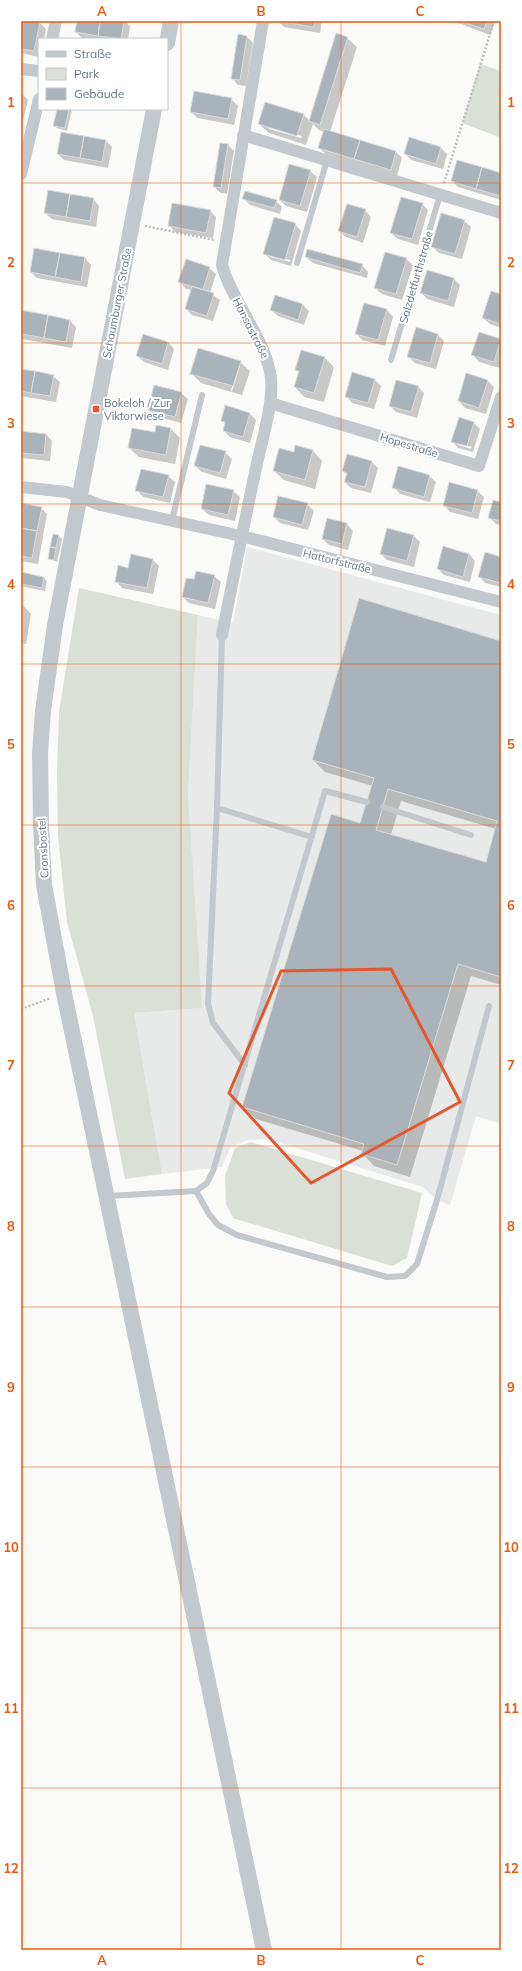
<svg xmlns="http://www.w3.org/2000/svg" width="522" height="1971" viewBox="0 0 522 1971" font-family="Mulish,sans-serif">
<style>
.built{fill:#e8e9e9}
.green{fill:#dadfd7}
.shadow{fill:#0003;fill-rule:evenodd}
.building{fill:#aab3b9;stroke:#dcdcda;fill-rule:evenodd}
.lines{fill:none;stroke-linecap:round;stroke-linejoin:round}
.path{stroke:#bbbfc2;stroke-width:2.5;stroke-dasharray:2 2;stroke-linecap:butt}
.service{stroke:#c3c8cc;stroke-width:6}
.minor{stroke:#c3c8cc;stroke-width:12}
.tertiary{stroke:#c3c8cc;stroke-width:16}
.marked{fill:none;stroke:#e4572e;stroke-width:3;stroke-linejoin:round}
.grid{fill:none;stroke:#e8590c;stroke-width:1;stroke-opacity:0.55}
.poi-dot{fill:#e4572e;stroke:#fff;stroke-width:1.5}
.labels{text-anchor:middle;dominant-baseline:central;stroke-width:4;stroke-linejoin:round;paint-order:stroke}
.street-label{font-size:11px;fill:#657683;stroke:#fff}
.poi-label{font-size:11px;fill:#657683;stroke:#fff;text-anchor:start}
.neatline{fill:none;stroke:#e8590c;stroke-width:1.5}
.grid-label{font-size:13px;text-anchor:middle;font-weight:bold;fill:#e8590c}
</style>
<rect width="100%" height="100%" fill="#fafaf8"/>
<path class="built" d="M247 547 501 615V1124L476 1116 450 1205 437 1200 423 1187 267 1139 248 1140 230 1147 222 1167 162 1174 134 1013 201 1008 188 794 198 615 233 623Z"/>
<path class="green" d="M480 64 501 71V131L499 137 462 123Z
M79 588 198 615 188 794 202 1008 134 1013 162 1174 125 1179 93 1016 67 922 58 836 57 773 59 712Z
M251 1142 422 1193 407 1258 392 1266 233 1218 226 1204 225 1176 235 1148Z"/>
<path class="shadow" d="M21 21 40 23 46 29 44 39H39V57L21 53Z
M78 21H125L130 26 128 39 82 38 76 32Z
M244 21H255L254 23Z
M278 21H322L320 33 284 27Z
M453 21H491L494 24 490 35Z
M239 36 247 37 253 43 246 86 238 85 232 78Z
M347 38 357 47 330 132 396 152 402 158 397 176 326 154 319 148 324 132 319 130 313 124 306 145 269 133 259 124 303 114 310 121ZM269 127 302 136 301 138 269 129Z
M21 93 28 100 22 124H21Z
M231 99 238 106 234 125 198 118 191 112Z
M58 109H72L67 131 57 128 54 125Z
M106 141 112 147 108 168 64 160 58 154Z
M228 145 234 151 227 194 221 193 214 187Z
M441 148 447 154 443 169 411 160 405 153Z
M310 171 317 177 307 212 286 206 280 200Z
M501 174V200L458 187 452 181Z
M93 199 99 206 96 227 52 219 45 213Z
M244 199 276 201 282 207 280 214 250 205Z
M422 204 428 210 418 245 398 239 391 233Z
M365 210 371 217 363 243 346 237 339 231Z
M210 211 216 217 213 238 175 232 169 225Z
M464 221 471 227 462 259 439 253 432 246Z
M295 224 301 231 291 266 271 260 264 253ZM270 255 290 260V262L270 257Z
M35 249 85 258 91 265 87 287 37 278 31 272Z
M306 257 362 265 368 272 367 278 313 263Z
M406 259 413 265 402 300 382 294 375 288Z
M209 268 216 274 210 293 220 300 213 321 192 315 186 309 192 290 186 289 180 282Z
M454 279 460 285 454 307 427 299 421 292Z
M501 295V328L490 324 483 318Z
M364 304 387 310 393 317 385 346 362 340 356 333Z
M303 305 309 311 304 325 278 316 271 310Z
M21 311 70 321 76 327 72 348 22 339Z
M416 329 438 335 444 341 436 369 415 363 409 357Z
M144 335 168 342 174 349 168 370 144 362 137 356Z
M500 340V368L479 362 473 355Z
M302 351 325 358 334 367 324 402 304 397 295 387 299 373 296 370Z
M240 362 250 371 242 395 201 383 191 373ZM238 366H240L232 391H231Z
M21 370 53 376 60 382 56 402 21 396Z
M375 380 381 386 374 409 352 403 346 396Z
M488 381 494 387 486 414 465 408 459 401Z
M418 387 424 393 417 418 396 412 390 406Z
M181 393 188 399 181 423 155 416 149 410Z
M250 414 256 420 250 443 230 437 224 431 226 424 222 421Z
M459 418 474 423 480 429 473 452 458 448 452 441ZM458 443 472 447 471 449 458 445Z
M171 429 180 438 175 464 139 457 129 448Z
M21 432 46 434 52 441 50 461 21 458Z
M296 447 313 451 322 461 315 489 284 480 274 471 294 454Z
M225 452 232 459 226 479 202 472 195 466Z
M347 455 372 462 378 468 371 493 351 488 345 482 347 475 343 471Z
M168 476 175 482 170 503 143 497 137 490Z
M429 476 436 482 430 502 400 494 394 487Z
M233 491 240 497 235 521 209 515 202 509Z
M477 491 484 497 478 519 450 512 444 505Z
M501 503V525L496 524 489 517Z
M21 504 41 508 47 514 38 564 21 561Z
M307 504 314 511 308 530 280 523 274 517Z
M328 520 347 524 353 531 348 550 329 545 323 539Z
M59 536 62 539 57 562 49 558Z
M414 536 420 542 414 567 387 560 381 554Z
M444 548 469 554 475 561 470 582 444 575 438 569Z
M501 558V587L485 583 479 576Z
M153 560 159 566 153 594 122 588 116 581 129 569Z
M21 573 44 578 47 581 45 591 21 586Z
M214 576 221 582 215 609 189 603 183 597 195 581Z
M21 603 31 614 26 644 21 643Z
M501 642V985L471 976 410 1177 374 1166 362 1153 363 1151 256 1119 243 1107 361 824 373 786 325 772 313 760ZM401 801 496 829 486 863 391 835Z"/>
<path class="building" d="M21 21 40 22 34 51 21 49Z
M77 21H100L98 36 75 32Z
M100 21H124L121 39 98 36Z
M277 21H315L314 27Z
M460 21H487L484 29Z
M336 33 348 37 320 125 309 121Z
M238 34 247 36 240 80 231 79Z
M194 91 232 98 228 119 190 112Z
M265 102 304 114 297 136 258 124Z
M57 109H69L65 128 53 126Z
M324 129 360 140 354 159 318 148Z
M61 132 84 136 80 158 57 154Z
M84 136 106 140 102 162 80 158Z
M409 137 441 147 436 164 404 154Z
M360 140 396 151 391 170 354 159Z
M220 143 228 144 221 188 213 187Z
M457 160 482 167 476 189 451 181Z
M289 164 311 170 300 206 279 200Z
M482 167 501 173V196L476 189Z
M48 190 70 194 66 217 44 213Z
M245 191 277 200 274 208 242 199Z
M70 194 94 198 90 221 66 217Z
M401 197 423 203 412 239 390 233Z
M172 203 211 210 206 233 168 226Z
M347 204 366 209 357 237 338 231Z
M441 213 465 220 455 254 431 247Z
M274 217 296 223 285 260 263 254Z
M34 248 60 253 55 277 30 272Z
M307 249 363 264 360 273 305 257Z
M385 252 407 258 396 294 374 288Z
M60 253 85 257 81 282 55 277Z
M186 259 210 267 203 290 178 282Z
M427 270 454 278 448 301 420 293Z
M192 286 214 293 207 316 185 309Z
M491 291 501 294V324L482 318Z
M275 295 303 304 298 320 270 310Z
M364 303 387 309 378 340 355 334Z
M21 310 48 315 44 338 21 334Z
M48 315 70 320 66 342 44 338Z
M416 327 438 334 430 363 407 357Z
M479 332 501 339 494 362 471 355Z
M143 334 168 342 162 364 136 356Z
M198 348 241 361 233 386 190 374Z
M301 350 325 357 314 393 294 387 299 371 295 370Z
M21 369 35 371 31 393 21 391Z
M35 371 54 375 50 396 31 393Z
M352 372 375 379 368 403 345 397Z
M466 373 488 380 479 408 458 401Z
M396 380 419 386 411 412 389 406Z
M154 385 182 392 175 417 148 410Z
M225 405 250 413 243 437 223 431 225 422 221 421Z
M459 417 474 422 467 446 451 442Z
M156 425 171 428 166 455 128 448 132 428 155 432Z
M21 431 46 434 44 455 21 453Z
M200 445 226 451 220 473 194 466Z
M295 445 313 450 305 480 273 471 279 448 294 452Z
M347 454 372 461 365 487 344 482 347 473 342 471Z
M398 466 430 475 424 497 392 488Z
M141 469 169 475 163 497 135 491Z
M449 482 478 490 472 513 443 506Z
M206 484 234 490 228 515 201 509Z
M278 496 308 503 302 525 273 517Z
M493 500 501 502V521L488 518Z
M21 503 42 507 37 531 21 528Z
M327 518 347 523 342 544 322 539Z
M21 528 37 531 32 558 21 556Z
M387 528 414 535 407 561 380 554Z
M53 534 59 535 56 548 50 547Z
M443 546 469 554 463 577 437 569Z
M50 547 56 548 54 560 48 559Z
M485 552 501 557V583L478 577Z
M131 554 153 559 147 588 115 582 118 565 128 568Z
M196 571 215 575 208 603 182 597 186 578 194 579Z
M21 572 44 577 42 588 21 584Z
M359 598 501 641V977L458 964 397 1165 361 1154 364 1144 242 1107 331 814 360 823 374 778 312 760ZM388 789 497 821 486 862 376 830Z"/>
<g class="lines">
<path class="path" d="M444 183 494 21
M145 226 215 240
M21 1009 51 998"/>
<path class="service" d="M297 263 327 160
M391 360 440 195
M172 520 202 395
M222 635 217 808 208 1004 213 1023 245 1065
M383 807 471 835
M217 808 312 837
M196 1191 207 1183 213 1171 325 791 367 802
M108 1196 196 1191 209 1214 218 1225 237 1235 387 1277 405 1276 417 1264 437 1200 489 1006"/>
<path class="minor" d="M52 39 56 21
M21 69 39 71
M243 135 501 213
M21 174 39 99
M270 403 479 466 501 397
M21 487 67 492 100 505 241 536 501 602
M222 635C233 579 244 524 256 468 261 443 276 397 270 372 262 334 233 303 222 265L263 21"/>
<path class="tertiary" d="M167 43 171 21
M154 109 55 625 43 711 40 753 41 825 44 885 64 993 264 1950"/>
</g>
<path class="marked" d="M391 969 460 1102 311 1183 229 1093 281 971Z"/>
<path class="grid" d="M181 21V1950M341 21V1950M21 183H501M21 343H501M21 504H501M21 664H501M21 825H501M21 986H501M21 1146H501M21 1307H501M21 1467H501M21 1628H501M21 1788H501"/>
<rect class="poi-dot" x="92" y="405" width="8" height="8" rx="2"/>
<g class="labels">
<g class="street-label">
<text transform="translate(416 277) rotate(-74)">Salzdetfurthstraße</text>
<text transform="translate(117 303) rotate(-79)">Schaumburger Straße</text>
<text transform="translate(251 328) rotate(63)">Hansastraße</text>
<text transform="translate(409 445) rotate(17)">Hopestraße</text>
<text transform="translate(337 561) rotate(14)">Hattorfstraße</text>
<text transform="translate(43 848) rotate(-93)">Cronsbostel</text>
</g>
<g class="poi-label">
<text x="104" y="403">Bokeloh / Zur<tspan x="104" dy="13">Viktorwiese</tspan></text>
</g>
</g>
<rect width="522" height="1971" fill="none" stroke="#ffffff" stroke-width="44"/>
<rect x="38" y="38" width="130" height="72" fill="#ffffff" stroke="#c1c8cd"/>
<rect x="46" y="51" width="20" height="6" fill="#c3c8cc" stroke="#c1c8cd"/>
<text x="74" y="58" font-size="12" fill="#657683">Straße</text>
<rect x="46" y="68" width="20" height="12" fill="#dadfd7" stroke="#c1c8cd"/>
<text x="74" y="78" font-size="12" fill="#657683">Park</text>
<rect x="46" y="88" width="20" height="12" fill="#aab3b9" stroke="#c1c8cd"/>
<text x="74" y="98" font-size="12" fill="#657683">Gebäude</text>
<rect x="22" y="22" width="478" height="1927" class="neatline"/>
<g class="grid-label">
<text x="102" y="16">A</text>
<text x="261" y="16">B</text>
<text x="420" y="16">C</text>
<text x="11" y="107">1</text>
<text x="511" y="107">1</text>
<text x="11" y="267">2</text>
<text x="511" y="267">2</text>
<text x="11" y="428">3</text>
<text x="511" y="428">3</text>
<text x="11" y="589">4</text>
<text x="511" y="589">4</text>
<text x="11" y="749">5</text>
<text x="511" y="749">5</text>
<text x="11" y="910">6</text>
<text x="511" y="910">6</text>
<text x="11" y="1070">7</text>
<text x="511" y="1070">7</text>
<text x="11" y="1231">8</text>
<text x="511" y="1231">8</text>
<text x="11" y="1392">9</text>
<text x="511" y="1392">9</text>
<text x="11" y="1552">10</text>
<text x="511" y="1552">10</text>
<text x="11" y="1713">11</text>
<text x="511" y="1713">11</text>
<text x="11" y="1873">12</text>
<text x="511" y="1873">12</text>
<text x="102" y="1965">A</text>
<text x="261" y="1965">B</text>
<text x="420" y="1965">C</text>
</g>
</svg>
